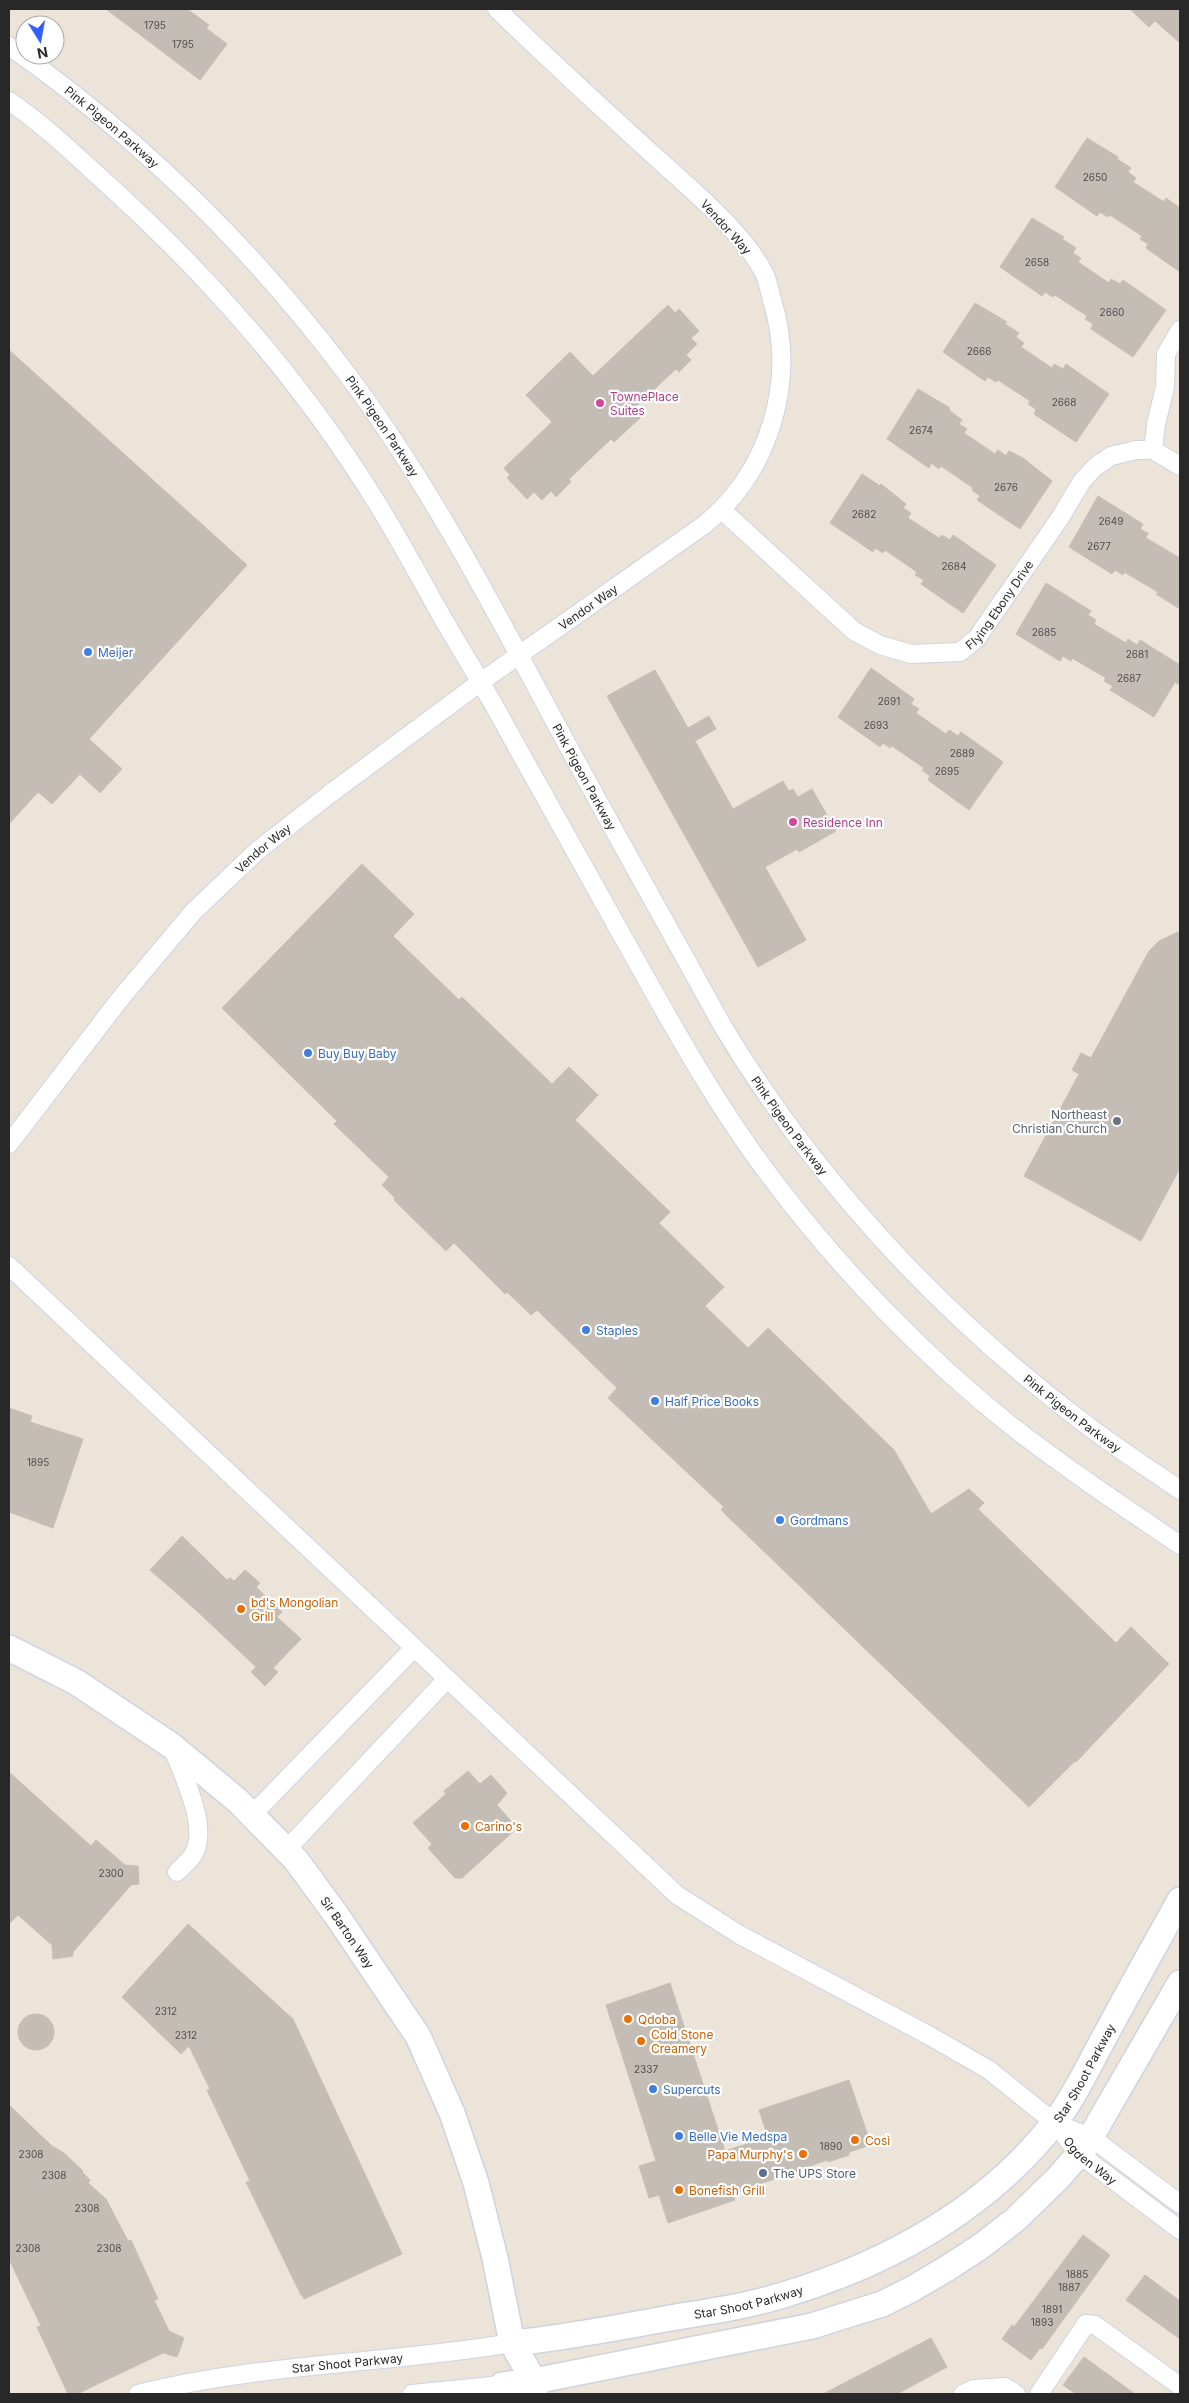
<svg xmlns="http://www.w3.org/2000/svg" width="1189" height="2403" viewBox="0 0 1189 2403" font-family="Inter,sans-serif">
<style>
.building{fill:#c3bdb6;stroke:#c7bfb3}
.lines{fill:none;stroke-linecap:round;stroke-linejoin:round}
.street-casing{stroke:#ced3e2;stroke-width:20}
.secondary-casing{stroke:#ced3e2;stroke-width:28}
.street{stroke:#fff;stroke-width:18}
.secondary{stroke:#fff;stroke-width:25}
.hotel-dot{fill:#d1479c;stroke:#fff;stroke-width:2}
.shop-dot{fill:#3f7fe0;stroke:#fff;stroke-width:2}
.worship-dot{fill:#6b7280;stroke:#fff;stroke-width:2}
.food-dot{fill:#e8710a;stroke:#fff;stroke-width:2}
.service-dot{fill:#5c6f8a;stroke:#fff;stroke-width:2}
.labels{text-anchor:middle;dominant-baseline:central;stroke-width:4.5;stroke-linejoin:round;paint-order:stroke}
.number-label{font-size:10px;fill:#4f4d4c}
.street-label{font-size:12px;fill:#282828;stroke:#fff}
.hotel-label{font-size:12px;fill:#b23c85;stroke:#fff;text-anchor:start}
.shop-label{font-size:12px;fill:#366cbe;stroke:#fff;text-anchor:start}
.worship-label{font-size:12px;fill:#5b616d;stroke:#fff;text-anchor:end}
.food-label{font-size:12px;fill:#c56008;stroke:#fff;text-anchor:start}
.service-label{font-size:12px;fill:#4e5e75;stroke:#fff;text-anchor:start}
</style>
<rect width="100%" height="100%" fill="#ece3d9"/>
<path class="building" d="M106 9H187L209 25 206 28 227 44 200 80Z
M1130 9H1180V43L1155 21 1149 27Z
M1087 138 1118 157 1117 159 1131 168 1128 172 1136 178 1133 182 1164 202 1166 198 1180 208V272L1146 248 1148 244 1140 239 1142 236 1110 215 1108 217 1100 212 1097 216 1055 187Z
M1032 218 1064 237 1062 239 1076 248 1073 253 1081 258 1078 262 1109 283 1111 279 1120 284 1123 280 1166 310 1133 357 1091 329 1093 324 1085 319 1087 316 1055 295 1053 297 1045 292 1042 296 1000 267Z
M975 303 1007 322 1005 324 1019 333 1016 337 1024 343 1021 347 1052 368 1054 364 1063 369 1066 364 1109 394 1076 442 1034 414 1036 409 1028 404 1030 401 998 380 996 382 988 377 985 381 943 352Z
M668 305 675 313 679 309 699 331 691 338 697 344 686 355 691 360 679 372 676 369 632 410 640 418 614 442 611 439 569 479 571 482 556 497 551 491 542 500 534 492 527 499 507 478 510 475 504 468 552 422 526 395 570 352 593 376Z
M9 350 247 565 89 739 122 769 100 793 80 774 52 804 38 792 9 824Z
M918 389 950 408 949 410 962 420 959 424 967 429 964 433 995 454 998 450 1006 456 1009 451 1023 458 1052 481 1020 529 977 500 980 496 972 490 973 488 941 466 939 469 931 463 929 468 887 439Z
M862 474 880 486 881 484 906 504 903 508 911 513 908 518 939 538 942 535 950 540 953 535 996 565 963 613 921 584 924 580 915 575 917 572 885 550 883 553 875 548 873 552 830 523Z
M1098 496 1143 524 1140 529 1148 533 1146 538 1180 558V609L1156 594 1158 592 1124 572 1123 575 1115 570 1112 574 1069 547Z
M1046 583 1091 611 1088 615 1096 620 1094 624 1126 643 1128 639 1137 645 1140 640 1180 665V685L1175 682 1154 717 1110 690 1113 686 1104 681 1106 678 1072 658 1071 661 1063 656 1060 661 1016 634Z
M871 668 914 699 911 704 919 709 916 713 946 734 949 730 958 736 961 732 1003 762 969 810 928 780 930 776 922 770 924 768 892 746 890 748 883 743 880 747 838 717Z
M655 670 688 728 709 716 716 729 695 741 733 809 783 781 789 791 793 789 798 797 812 789 836 831 799 852 797 849 765 867 806 940 758 967 607 696Z
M362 864 414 914 393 936 459 1000 462 997 552 1084 569 1067 598 1095 575 1120 670 1212 659 1223 724 1287 705 1306 748 1348 768 1328 894 1450 931 1514 969 1489 984 1503 978 1509 1116 1643 1131 1627 1169 1664 1076 1762 1075 1761 1029 1807 721 1510 724 1507 608 1398 617 1388 537 1310 531 1315 507 1292 505 1294 454 1243 446 1251 394 1200 395 1198 382 1185 389 1177 334 1124 337 1121 222 1008Z
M1180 931V1168L1141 1241 1024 1176 1079 1074 1072 1070 1081 1053 1091 1058 1149 951 1159 941Z
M9 1408 32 1416 30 1422 83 1439 53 1528 9 1512Z
M182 1536 227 1580 230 1578 234 1581 245 1570 260 1583 256 1587 282 1612 277 1617 301 1639 273 1668 278 1672 265 1686 251 1672 256 1667 197 1611 150 1570Z
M468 1771 480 1784 491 1775 507 1793 497 1805 517 1828 462 1878H455L428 1848 432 1844 413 1823 446 1794 444 1791Z
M9 1772 91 1846 96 1840 125 1865 138 1866 139 1884 131 1885 73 1952V1956L53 1959 52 1945 18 1915 9 1924Z
M188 1924 293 2019 402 2254 304 2299 302 2295H301L246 2182 250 2181 207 2090 210 2089 189 2046 181 2054 122 1997Z
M670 1983 725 2151 768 2137 759 2110 849 2080 871 2145 849 2152V2155L828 2162 827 2160 733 2194 735 2200 668 2223 659 2195 649 2198 639 2166 656 2161 606 2005Z
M18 2032a18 18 0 1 1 36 0a18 18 0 1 1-36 0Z
M9 2105 52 2146 64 2153 83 2171 82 2172 90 2180 88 2183 106 2199 128 2241 131 2240 158 2299 154 2300 169 2331 184 2338 177 2357 163 2353 77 2394H68L37 2327 41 2326 9 2259Z
M1083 2235 1110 2255 1042 2349 1040 2348 1031 2360 1002 2339 1012 2325 1014 2327Z
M1145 2275 1180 2301V2339L1126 2300Z
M931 2338 947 2367 897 2394H823Z
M1084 2357 1135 2394H1076L1063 2385Z"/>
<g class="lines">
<defs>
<g id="street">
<path id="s1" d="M9 46C136 135 250 246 344 370 423 475 485 591 547 707 604 814 664 919 722 1025 814 1179 941 1315 1084 1423 1115 1447 1148 1468 1180 1490"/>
<path d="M9 101C43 124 75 155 105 182 208 275 302 382 375 500 399 538 420 578 442 617 464 655 487 691 507 729 549 805 591 880 633 955 677 1034 721 1113 776 1184 841 1270 925 1357 1009 1424 1064 1467 1122 1506 1180 1545"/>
<path d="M1153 450 1156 424 1165 387 1166 354 1180 330"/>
<path id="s2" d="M722 510 854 631 880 645 911 654 960 652 977 638 1060 518 1082 481 1095 467 1111 456 1136 450H1153L1180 466"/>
<path id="s3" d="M9 1144 120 999 193 912 257 851 331 793 482 681 704 525C770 471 797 381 772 300 770 292 768 282 765 275 745 234 694 192 660 161 605 111 550 61 497 9"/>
<path id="s4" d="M9 1266 677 1895 740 1935 930 2036 989 2070 1055 2123 1079 2154 1180 2230"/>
<path d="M172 1746C182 1774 210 1827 193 1855 189 1861 182 1867 177 1872"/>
<path d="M252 1815 414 1648"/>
<path d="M286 1850 447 1679"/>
<path d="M1055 2123 1092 2138 1180 2204"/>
<path id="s5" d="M138 2394C260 2363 388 2364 512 2343"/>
<path d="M412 2394 502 2385"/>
<path d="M963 2394 974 2389 1005 2387 1016 2394"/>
<path d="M1039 2394 1086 2324 1095 2325 1180 2386"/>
</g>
<g id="secondary">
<path id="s6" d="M9 1648 76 1682 172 1746 238 1801 296 1860 337 1916 418 2036 452 2113 476 2183 495 2258 512 2343 534 2381 535 2394"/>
<path id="s7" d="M512 2343C564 2338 614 2328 665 2319 705 2312 745 2307 783 2295 888 2264 987 2209 1055 2122 1075 2096 1089 2065 1105 2036 1129 1991 1155 1945 1180 1900"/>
<path d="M502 2385 534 2381 812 2326 882 2304 912 2289 946 2269 980 2247 1016 2219 1059 2177 1085 2147 1180 1983"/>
</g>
</defs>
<use href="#street" class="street-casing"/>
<use href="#secondary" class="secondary-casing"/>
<use href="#street" class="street"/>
<use href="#secondary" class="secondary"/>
</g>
<g class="hotel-dot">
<circle cx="600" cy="403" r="5"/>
<circle cx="793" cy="822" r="5"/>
</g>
<g class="shop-dot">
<circle cx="88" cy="652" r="5"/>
<circle cx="308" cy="1053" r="5"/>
<circle cx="586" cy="1330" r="5"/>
<circle cx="655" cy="1401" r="5"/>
<circle cx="780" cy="1520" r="5"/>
<circle cx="653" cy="2089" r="5"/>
<circle cx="679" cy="2136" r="5"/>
</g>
<circle class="worship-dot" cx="1117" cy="1121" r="5"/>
<g class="food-dot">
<circle cx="241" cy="1609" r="5"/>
<circle cx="465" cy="1826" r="5"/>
<circle cx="628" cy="2019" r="5"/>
<circle cx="641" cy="2041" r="5"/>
<circle cx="855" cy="2140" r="5"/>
<circle cx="803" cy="2154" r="5"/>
<circle cx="679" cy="2190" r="5"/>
</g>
<circle class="service-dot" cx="763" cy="2173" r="5"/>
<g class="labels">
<g class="number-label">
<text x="155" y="25">1795</text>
<text x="183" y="44">1795</text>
<text x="1095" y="177">2650</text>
<text x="1037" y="262">2658</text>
<text x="1112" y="312">2660</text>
<text x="979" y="351">2666</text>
<text x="1064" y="402">2668</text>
<text x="921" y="430">2674</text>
<text x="1006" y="487">2676</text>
<text x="864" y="514">2682</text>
<text x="1111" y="521">2649</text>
<text x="1099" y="546">2677</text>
<text x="954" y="566">2684</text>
<text x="1044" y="632">2685</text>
<text x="1137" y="654">2681</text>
<text x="1129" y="678">2687</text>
<text x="889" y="701">2691</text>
<text x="876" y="725">2693</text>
<text x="962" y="753">2689</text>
<text x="947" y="771">2695</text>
<text x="38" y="1462">1895</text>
<text x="111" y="1873">2300</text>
<text x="166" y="2011">2312</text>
<text x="186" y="2035">2312</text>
<text x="646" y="2069">2337</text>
<text x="831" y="2146">1890</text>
<text x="31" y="2154">2308</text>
<text x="54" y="2175">2308</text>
<text x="87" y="2208">2308</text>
<text x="28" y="2248">2308</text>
<text x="109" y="2248">2308</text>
<text x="1077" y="2274">1885</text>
<text x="1069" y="2287">1887</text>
<text x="1052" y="2309">1891</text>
<text x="1042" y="2322">1893</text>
</g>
<g class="street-label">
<text stroke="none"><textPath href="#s1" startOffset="131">Pink Pigeon Parkway</textPath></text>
<text transform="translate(726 227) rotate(48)">Vendor Way</text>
<text stroke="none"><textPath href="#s1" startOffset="536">Pink Pigeon Parkway</textPath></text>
<text stroke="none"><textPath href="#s2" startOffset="352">Flying Ebony Drive</textPath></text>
<text stroke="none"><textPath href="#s3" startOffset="796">Vendor Way</textPath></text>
<text stroke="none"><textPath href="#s1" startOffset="941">Pink Pigeon Parkway</textPath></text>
<text stroke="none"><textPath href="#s3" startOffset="391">Vendor Way</textPath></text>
<text stroke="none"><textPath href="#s1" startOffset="1346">Pink Pigeon Parkway</textPath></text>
<text stroke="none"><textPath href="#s1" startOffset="1751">Pink Pigeon Parkway</textPath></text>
<text stroke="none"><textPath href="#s6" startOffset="448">Sir Barton Way</textPath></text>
<text stroke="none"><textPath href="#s7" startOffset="660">Star Shoot Parkway</textPath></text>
<text stroke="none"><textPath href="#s4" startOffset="1412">Ogden Way</textPath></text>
<text stroke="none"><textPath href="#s7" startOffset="240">Star Shoot Parkway</textPath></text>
<text stroke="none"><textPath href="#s5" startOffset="212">Star Shoot Parkway</textPath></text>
</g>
<g class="hotel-label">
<text x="610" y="396">TownePlace<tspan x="610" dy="14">Suites</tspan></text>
<text x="803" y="822">Residence Inn</text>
</g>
<g class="shop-label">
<text x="98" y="652">Meijer</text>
<text x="318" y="1053">Buy Buy Baby</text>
<text x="596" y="1330">Staples</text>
<text x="665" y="1401">Half Price Books</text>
<text x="790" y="1520">Gordmans</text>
<text x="663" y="2089">Supercuts</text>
<text x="689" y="2136">Belle Vie Medspa</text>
</g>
<g class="worship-label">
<text x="1107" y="1114">Northeast<tspan x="1107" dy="14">Christian Church</tspan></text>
</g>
<g class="food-label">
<text x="251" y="1602">bd's Mongolian<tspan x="251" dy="14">Grill</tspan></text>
<text x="475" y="1826">Carino's</text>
<text x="638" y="2019">Qdoba</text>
<text x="651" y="2034">Cold Stone<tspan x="651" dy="14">Creamery</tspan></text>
<text x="865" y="2140">Così</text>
<text x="793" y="2154" text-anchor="end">Papa Murphy's</text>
<text x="689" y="2190">Bonefish Grill</text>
</g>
<g class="service-label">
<text x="773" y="2173">The UPS Store</text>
</g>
</g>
<rect width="1189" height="2403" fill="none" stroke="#282828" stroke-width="20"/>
<g transform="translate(40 40) rotate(169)"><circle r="24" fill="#ffffff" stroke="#a9a9a9"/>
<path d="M0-4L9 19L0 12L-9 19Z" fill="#335eff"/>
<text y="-8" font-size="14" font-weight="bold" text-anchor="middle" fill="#282828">N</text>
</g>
</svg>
